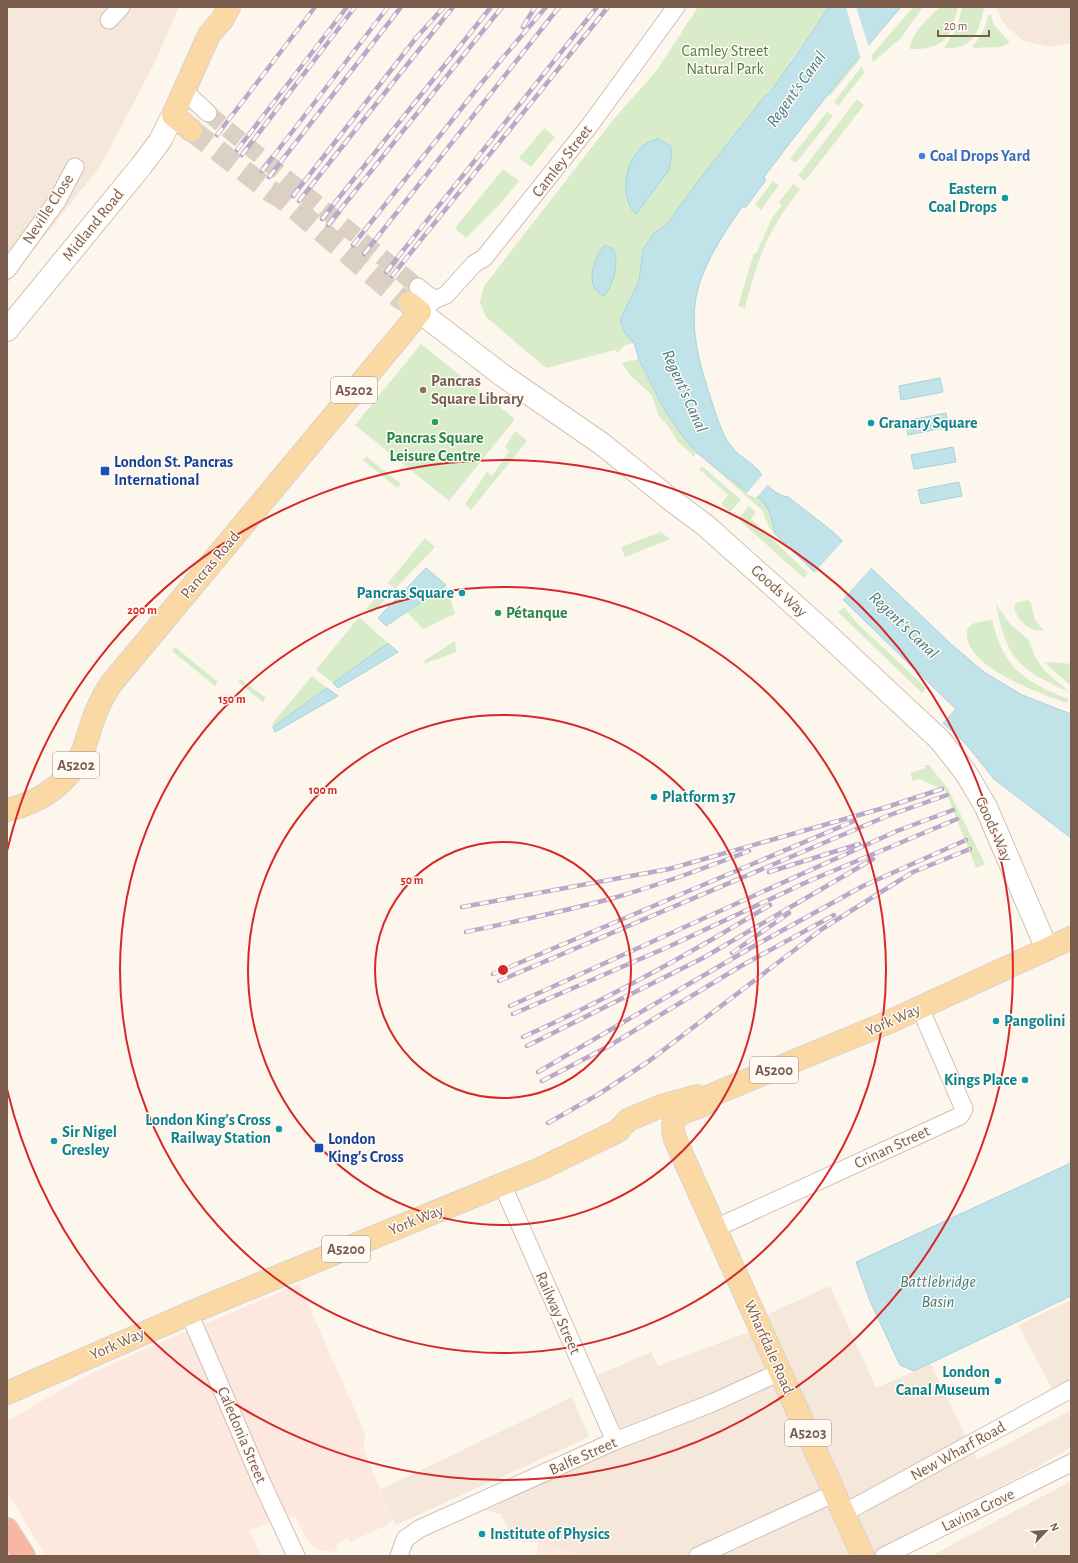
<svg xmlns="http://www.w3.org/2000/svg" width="1078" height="1563" viewBox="0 0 1078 1563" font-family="'Alegreya Sans',sans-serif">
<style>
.residential{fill:#f5e8da}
.commercial{fill:#fde8e0}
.green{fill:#d8ecc9;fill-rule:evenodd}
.water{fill:#bfe3e8;stroke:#a5d3da}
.pier{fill:#fdf6ec}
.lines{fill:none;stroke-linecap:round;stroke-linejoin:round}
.street-tunnel{stroke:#dcd0c4;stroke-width:17;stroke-dasharray:17 8;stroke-linecap:butt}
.primary-tunnel{stroke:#dcd0c4;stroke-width:22;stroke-dasharray:22 11;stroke-linecap:butt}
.street-casing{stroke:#d1beb0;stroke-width:19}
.secondary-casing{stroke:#d6c0b0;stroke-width:24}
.primary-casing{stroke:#dad1cd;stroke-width:24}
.highway-casing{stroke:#dad1cd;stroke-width:24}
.street{stroke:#fff;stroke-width:17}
.secondary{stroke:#fff;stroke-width:22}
.primary{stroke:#fbd9a5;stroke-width:22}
.highway{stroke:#f7b7a3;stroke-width:22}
.rail-casing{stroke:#b9a8c9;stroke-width:4.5}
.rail{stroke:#fffaf3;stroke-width:3;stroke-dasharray:9;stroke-linecap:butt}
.ring{fill:none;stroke:#d62828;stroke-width:2}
.shop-dot{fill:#3f7fe0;stroke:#fffaf3;stroke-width:1.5}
.culture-dot{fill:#0f9aa8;stroke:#fffaf3;stroke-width:1.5}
.education-dot{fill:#8d6e63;stroke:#fffaf3;stroke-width:1.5}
.leisure-dot{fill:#2e9e5b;stroke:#fffaf3;stroke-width:1.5}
.transit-dot{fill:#1a4fb4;stroke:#fffaf3;stroke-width:1.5}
.labels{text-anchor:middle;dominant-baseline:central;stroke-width:3;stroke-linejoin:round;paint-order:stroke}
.shield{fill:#fffaf3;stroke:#a28b7f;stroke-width:1}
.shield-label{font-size:15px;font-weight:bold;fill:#7a5c4d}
.park-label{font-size:16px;fill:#537a41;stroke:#fffaf3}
.shop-label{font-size:16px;font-weight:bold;fill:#366cbe;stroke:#fffaf3;text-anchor:start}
.street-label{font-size:16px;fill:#7a5c4d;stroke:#fffaf3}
.culture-label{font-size:16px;font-weight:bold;fill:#0d838f;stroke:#fffaf3;text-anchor:end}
.education-label{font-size:16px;font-weight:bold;fill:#785e54;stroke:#fffaf3;text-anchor:start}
.leisure-label{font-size:16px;font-weight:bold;fill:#27864d;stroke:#fffaf3}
.transit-label{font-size:16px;font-weight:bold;fill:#164399;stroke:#fffaf3;text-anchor:start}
.water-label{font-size:17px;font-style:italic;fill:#437c86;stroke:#fffaf3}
.centre{fill:#d62828;stroke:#fffaf3;stroke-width:2}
.ring-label{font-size:12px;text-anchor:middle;font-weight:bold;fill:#d62828;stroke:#fffaf3;stroke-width:3;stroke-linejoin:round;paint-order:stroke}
</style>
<rect width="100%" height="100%" fill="#fdf6ec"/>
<path class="residential" d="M7 7H179L153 66 101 165 7 284Z
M996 7H1071V43L1051 47 1024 41 1007 27 1000 17Z
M830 1286 876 1388 931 1364 977 1460 1071 1410V1447L1034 1469 866 1556H588L538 1542 508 1541 509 1532 501 1514 484 1510 610 1453 580 1383 651 1352 658 1366 767 1325 766 1315Z
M1071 1300V1385L1055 1394 1018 1325Z
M572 1397 589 1437 396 1525 380 1490Z
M1071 1481V1556H931Z"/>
<path class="commercial" d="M299 1284 365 1433 364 1450 393 1520 388 1522 389 1524 350 1542 348 1538 336 1545 338 1550 331 1552 317 1549 312 1545 306 1538 295 1516 249 1530 261 1556H46L7 1492V1421L82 1378 145 1349Z
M538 1542 546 1543 588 1556H536Z"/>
<path class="green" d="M698 7H829L789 63 790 64C783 75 776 89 765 96L699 180 667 224 662 228 625 333 634 343 625 345 617 353 615 350 546 368 486 317 480 302 484 286 613 120 657 70ZM639 148 630 204C625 185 626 164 639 148Z
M913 7H923L901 38 873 62 871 56Z
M940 7H958C951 37 944 50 910 49 910 34 929 17 940 7Z
M962 7H984C980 31 972 51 944 48L957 28Z
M988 15H991L994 25 1010 43 1000 47 973 48 972 46C981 38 986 27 988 15Z
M860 55 861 58 830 96 828 94Z
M862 66 864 73 838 106 834 102Z
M857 99 864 105 805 181 798 176Z
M827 112 833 116 796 163 790 159Z
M544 128 555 137 531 167 519 158Z
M503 169 519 181 500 204 466 238 455 228Z
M773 181 779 185 761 210 755 205Z
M793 184 800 189C768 230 758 257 745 308L738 306 754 253 756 254 772 218 782 205 779 202Z
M421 344 515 419 449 501 355 425Z
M638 359 658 400 696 453 693 457 692 454 678 442 669 427 659 416 651 394 629 374 622 363Z
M515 431 527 441 471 510 465 504 487 472 492 476 509 451 505 447Z
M366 456 401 484 397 488 363 460Z
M707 460 747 492 756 495 767 505 773 520 775 534 769 527 762 510 706 461Z
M702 466 741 500 730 512 721 504 728 495 699 469Z
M749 506 756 512 751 519 808 573 804 578 738 519Z
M661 532 670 539 625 557 621 547Z
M425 538 435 547 395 589 388 583Z
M446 585 455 614 423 629 407 612Z
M383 589 390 595 372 613 366 609Z
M1028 600 1031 603 1035 620 1044 631C1029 632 1018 621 1014 608L1016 603Z
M996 604 1009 623 1028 639 1036 658 1044 670 1069 692C1019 670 1006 659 996 604Z
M844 607 856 622 926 688 922 693 838 612Z
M359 617 388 643 333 683 316 670Z
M992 620C1004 669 1024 681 1068 699L1067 703C1039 693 973 670 967 638 964 621 981 622 992 620Z
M455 641 456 652 424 664 425 660Z
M175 647 218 682 215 686 172 651Z
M1053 662 1071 664V686L1045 663Z
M312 676 327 688 273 727 272 724Z
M241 679 266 698 263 702 238 682Z
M924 765H929L948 789 985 864 976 868 945 790 919 779 913 781 910 773 926 768Z"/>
<path class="water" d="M829 7H901C854 61 810 116 767 173L764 177 766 180 746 207H742C693 278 681 308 709 393 714 408 721 434 731 446 738 456 750 461 758 470 761 473 762 477 764 481 769 488 779 496 788 497L832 531 952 645 984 672 1022 695 1071 714V838L994 779 965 743 943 723 956 709C895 651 836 592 775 534 772 514 767 499 747 492L697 453 680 433 661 404 639 360 634 343 625 333 620 320 639 281 643 250 653 234 667 224 699 180 765 96 770 93Z
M659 139 670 146 672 153 669 170 636 214C615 195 628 142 659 139Z
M605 245 613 249C620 260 613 287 604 296 583 288 594 256 605 245Z
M940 378 943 392 901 400 899 386Z
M946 413 949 427 908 435 905 421Z
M953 447 956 462 914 469 911 455Z
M959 482 962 496 921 504 918 490Z
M426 568 446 585 386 626 378 618Z
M388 643 398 652 338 688 333 683Z
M327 688 338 696 275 732 273 727Z
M1071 1163V1296L914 1371 900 1365 870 1301 856 1262Z"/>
<path class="pier" d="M846 7H856L869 47 860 57Z
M763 474 769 483 756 498 746 494Z
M844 540 872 567 842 600 814 573Z"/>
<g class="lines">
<path class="street-tunnel" d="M208 113 418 287"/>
<path class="primary-tunnel" d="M191 130 270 191 281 197 400 298 409 303"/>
<defs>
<path id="street" d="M109 20 121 7
M185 92 208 113
M7 270 57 201 75 167
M418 287 434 300
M420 312 434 300 446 295 474 264 484 258 590 125 676 7
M502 1184 615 1441
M716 1228 960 1116 964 1109 920 1008
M189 1313 262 1483 296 1556
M844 1513 1071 1389
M399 1556 405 1539 419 1529 615 1441 712 1403 780 1372
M698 1556 835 1493
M884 1556 1071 1463"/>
<path id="secondary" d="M420 312 502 375 602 444 670 499 705 525 819 627 940 740 966 773 986 807 1047 949
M7 330 142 165 160 141 173 115"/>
<path id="primary" d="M191 130 173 115 209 35 222 20 229 7
M7 810C42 802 73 781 85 745 93 721 96 706 111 684L420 312 409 303
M7 1393 204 1307 540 1169 618 1131 628 1120 661 1106 697 1096
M863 1556 675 1139C667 1112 685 1113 703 1105 707 1103 709 1098 712 1095L889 1022 1071 938"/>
<path id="highway" d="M7 1529 24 1556"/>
</defs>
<use href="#street" class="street-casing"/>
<use href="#secondary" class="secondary-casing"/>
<use href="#primary" class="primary-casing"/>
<use href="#highway" class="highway-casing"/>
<use href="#street" class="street"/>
<use href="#secondary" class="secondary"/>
<use href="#primary" class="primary"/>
<use href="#highway" class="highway"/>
<defs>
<path id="rail" d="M523 27 535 7
M217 135 315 7
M237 150 347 7
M242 155 355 7
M262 171 388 7
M269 177 401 7
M293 196 416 38 444 7
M299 201 453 7
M322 219 491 7
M328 225 502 7
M353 245 484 80 546 7
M364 254 559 7
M386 272 597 7
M392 276 608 7
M769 872 859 844
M462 907 669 869 887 807 942 789
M466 932C517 921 567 911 617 897 662 884 705 868 749 851
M732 953 789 913
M493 974 854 821
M499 981 887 816 947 795
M510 1006 897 831 953 810
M513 1014 668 947 809 881 957 819
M523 1037C608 999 691 953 770 905
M527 1046 703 958 873 859
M538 1072 754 946 863 886 966 840
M542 1081 609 1046 741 966 834 915
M548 1123 599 1094 649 1061 822 929 913 872 970 849"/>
</defs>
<use href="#rail" class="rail-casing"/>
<use href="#rail" class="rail"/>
</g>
<g class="ring">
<circle cx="503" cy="970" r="128"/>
<circle cx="503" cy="970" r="255"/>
<circle cx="503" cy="970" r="383"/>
<path d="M7 851A510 510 0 1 1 7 1089"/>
</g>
<circle class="shop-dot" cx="922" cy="156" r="4"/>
<g class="culture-dot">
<circle cx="1005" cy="198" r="4"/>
<circle cx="871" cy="423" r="4"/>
<circle cx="462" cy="593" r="4"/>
<circle cx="654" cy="797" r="4"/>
<circle cx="996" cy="1021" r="4"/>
<circle cx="1025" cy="1080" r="4"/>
<circle cx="279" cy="1129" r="4"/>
<circle cx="54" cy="1141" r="4"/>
<circle cx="998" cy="1381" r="4"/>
<circle cx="482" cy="1534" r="4"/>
</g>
<circle class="education-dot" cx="423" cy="390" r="4"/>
<g class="leisure-dot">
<circle cx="435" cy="422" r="4"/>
<circle cx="498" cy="613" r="4"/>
</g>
<g class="transit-dot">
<rect x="100" y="466" width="10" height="10" rx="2"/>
<rect x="314" y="1143" width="10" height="10" rx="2"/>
</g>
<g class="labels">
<g class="shield">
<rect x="331" y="377" width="46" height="26" rx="3"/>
<rect x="53" y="752" width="46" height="26" rx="3"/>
<rect x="750" y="1057" width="48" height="26" rx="3"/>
<rect x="322" y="1236" width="48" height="26" rx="3"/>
<rect x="785" y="1420" width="46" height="26" rx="3"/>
</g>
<g class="shield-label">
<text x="354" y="390">A5202</text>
<text x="76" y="765">A5202</text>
<text x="774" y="1070">A5200</text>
<text x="346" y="1249">A5200</text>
<text x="808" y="1433">A5203</text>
</g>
<g class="park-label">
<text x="725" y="51">Camley Street<tspan x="725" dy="18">Natural Park</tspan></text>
</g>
<g class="shop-label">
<text x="930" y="156">Coal Drops Yard</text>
</g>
<g class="street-label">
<text transform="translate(562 161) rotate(-52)">Camley Street</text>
<text transform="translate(48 209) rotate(-57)">Neville Close</text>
<text transform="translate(93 225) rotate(-51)">Midland Road</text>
<text transform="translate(210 565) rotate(-50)">Pancras Road</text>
<text transform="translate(779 591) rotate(42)">Goods Way</text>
<text transform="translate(994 829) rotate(66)">Goods Way</text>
<text transform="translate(893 1020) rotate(-24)">York Way</text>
<text transform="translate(892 1147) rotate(-25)">Crinan Street</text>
<text transform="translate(416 1220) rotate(-22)">York Way</text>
<text transform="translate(558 1313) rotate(66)">Railway Street</text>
<text transform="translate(117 1344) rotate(-24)">York Way</text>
<text transform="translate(769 1347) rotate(66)">Wharfdale Road</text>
<text transform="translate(242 1435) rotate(67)">Caledonia Street</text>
<text transform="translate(958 1451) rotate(-29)">New Wharf Road</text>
<text transform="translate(583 1456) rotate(-24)">Balfe Street</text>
<text transform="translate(978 1510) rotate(-26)">Lavina Grove</text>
</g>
<g class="culture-label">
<text x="997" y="189">Eastern<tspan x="997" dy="18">Coal Drops</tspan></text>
<text x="879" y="423" text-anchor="start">Granary Square</text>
<text x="454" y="593">Pancras Square</text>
<text x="662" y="797" text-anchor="start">Platform 37</text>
<text x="1004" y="1021" text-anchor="start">Pangolini</text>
<text x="1017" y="1080">Kings Place</text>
<text x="271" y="1120">London King's Cross<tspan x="271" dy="18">Railway Station</tspan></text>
<text x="62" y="1132" text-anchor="start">Sir Nigel<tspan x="62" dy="18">Gresley</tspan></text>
<text x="990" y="1372">London<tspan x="990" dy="18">Canal Museum</tspan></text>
<text x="490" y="1534" text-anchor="start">Institute of Physics</text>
</g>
<g class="education-label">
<text x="431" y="381">Pancras<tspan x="431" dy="18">Square Library</tspan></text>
</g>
<g class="leisure-label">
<text x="435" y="438">Pancras Square<tspan x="435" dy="18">Leisure Centre</tspan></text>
<text x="506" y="613" text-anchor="start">Pétanque</text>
</g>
<g class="transit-label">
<text x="114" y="462">London St. Pancras<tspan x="114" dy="18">International</tspan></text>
<text x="328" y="1139">London<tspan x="328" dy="18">King's Cross</tspan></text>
</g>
<g class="water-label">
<text transform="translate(796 89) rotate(-54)">Regent's Canal</text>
<text transform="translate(685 391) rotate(66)">Regent's Canal</text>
<text transform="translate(904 625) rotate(44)">Regent's Canal</text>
<text x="938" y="1281">Battlebridge<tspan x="938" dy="20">Basin</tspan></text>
</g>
</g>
<circle cx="503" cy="970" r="6" class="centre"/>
<g class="ring-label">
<text x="142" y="614">200 m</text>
<text x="232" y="703">150 m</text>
<text x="323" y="794">100 m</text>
<text x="412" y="884">50 m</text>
</g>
<rect width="1078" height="1563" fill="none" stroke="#7a5c4d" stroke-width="16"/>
<g transform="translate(1046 1531) rotate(65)" stroke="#fffaf3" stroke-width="3" paint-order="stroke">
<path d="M0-3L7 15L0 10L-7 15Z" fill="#7a5c4d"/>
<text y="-6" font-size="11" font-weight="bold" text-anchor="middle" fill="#7a5c4d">N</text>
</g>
<path d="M938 30v6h51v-6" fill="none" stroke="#7a5c4d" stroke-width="2"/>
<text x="944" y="30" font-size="12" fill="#7a5c4d" stroke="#fffaf3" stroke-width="3" paint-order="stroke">20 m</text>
</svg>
